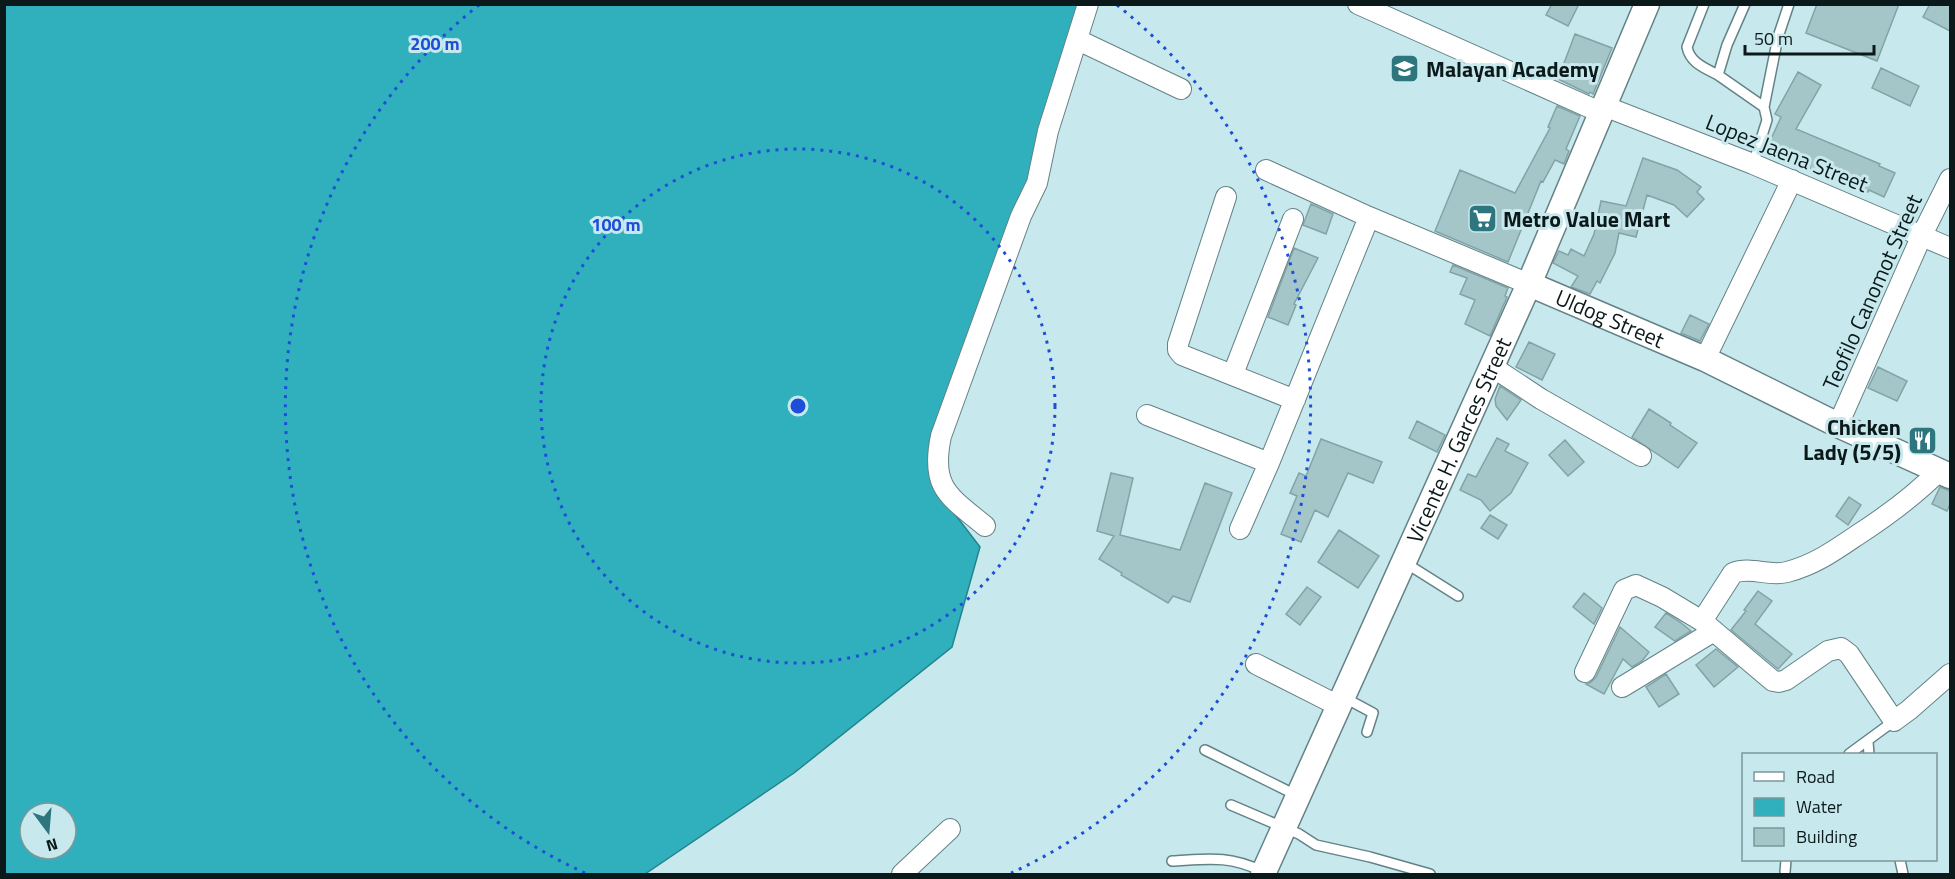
<svg xmlns="http://www.w3.org/2000/svg" width="1955" height="879" viewBox="0 0 1955 879" font-family="'Titillium Web',sans-serif">
<style>
.water{fill:#30b0bc;stroke:#25838b;stroke-width:1.5;fill-rule:evenodd}
.building{fill:#a4c6c9;stroke:#83a3a6;stroke-width:1.5}
.lines{fill:none;stroke-linecap:round;stroke-linejoin:round}
.service-casing{stroke:#638286;stroke-width:12}
.minor-casing{stroke:#638286;stroke-width:22}
.tertiary-casing{stroke:#638286;stroke-width:27}
.service{stroke:#fff;stroke-width:9}
.minor{stroke:#fff;stroke-width:20}
.tertiary{stroke:#fff;stroke-width:24}
.ring{fill:none;stroke:#1d4ed8;stroke-width:3;stroke-dasharray:3 6}
.labels{text-anchor:middle;dominant-baseline:central;stroke-width:6;stroke-linejoin:round;paint-order:stroke}
.poi-label{font-size:22px;font-weight:bold;fill:#0c191a;stroke:#c7e9ed;text-anchor:start}
.street-label{font-size:22px;fill:#0c191a;stroke:#c7e9ed}
.centre{fill:#1d4ed8;stroke:#c7e9ed;stroke-width:3}
.ring-label{font-size:18px;text-anchor:middle;font-weight:bold;fill:#1d4ed8;stroke:#c7e9ed;stroke-width:6;stroke-linejoin:round;paint-order:stroke}
</style>
<rect width="100%" height="100%" fill="#c7e9ed"/>
<path class="water" d="M5 5H1083L1031 190 956 386 938 492 980 547 952 647 794 773 645 874H5ZM30 813H66V849H30Z"/>
<path class="building" d="M1552 4H1579L1568 26 1546 15Z
M1817 4H1899L1877 61 1806 33Z
M1930 4H1950V31L1923 17Z
M1575 34 1612 48 1593 94 1590 92 1589 94 1558 79Z
M1881 68 1919 86 1910 106 1872 88Z
M1798 72 1821 85 1796 129 1880 164 1879 166 1895 173 1884 197 1869 190 1868 192 1766 150 1781 117 1775 114Z
M1557 106 1580 116 1566 149 1569 151 1564 164 1555 160 1543 182 1541 181 1508 262 1435 231 1460 170 1515 193 1550 128 1548 127Z
M1643 158 1677 170 1701 187 1697 192 1704 199 1687 217 1674 205 1647 195 1636 237 1619 233 1615 253 1600 283 1597 281 1590 294 1571 287 1578 276 1553 263 1559 251 1568 255 1571 249 1584 256 1594 234 1601 201 1626 206Z
M1311 204 1333 214 1326 234 1303 225Z
M1294 248 1318 258 1294 304 1296 305 1288 325 1268 317Z
M1453 265 1508 288 1505 296 1507 297 1490 336 1465 324 1475 300 1460 294 1467 278 1450 272Z
M1690 315 1709 324 1700 341 1681 333Z
M1529 342 1555 354 1542 380 1516 367Z
M1878 367 1907 381 1897 401 1868 388Z
M1500 386 1521 400 1507 420 1496 406 1495 399Z
M1649 409 1671 423 1670 425 1697 443 1678 468 1632 437Z
M1417 421 1445 435 1437 452 1409 438Z
M1497 438 1509 444 1505 451 1528 463 1511 493 1490 511 1481 500 1460 490 1468 474 1476 477Z
M1321 439 1382 462 1373 483 1348 473 1328 517 1315 510 1301 542 1281 534 1297 496 1290 493 1299 473 1306 476Z
M1565 440 1584 462 1568 476 1549 455Z
M1111 473 1133 478 1120 535 1180 550 1205 483 1232 493 1190 602 1173 596 1168 603 1121 575 1122 573 1099 559 1114 536 1097 531Z
M1940 487 1950 491V504L1947 511 1932 504Z
M1849 497 1861 505 1848 525 1836 516Z
M1490 515 1507 525 1498 539 1481 528Z
M1339 530 1379 556 1358 588 1318 562Z
M1307 587 1321 597 1300 625 1286 614Z
M1758 591 1772 601 1755 624 1792 654 1778 669 1731 630 1746 611 1744 610Z
M1584 593 1602 608 1594 624 1573 607Z
M1666 613 1680 622 1691 631 1675 641 1655 627Z
M1620 627 1649 652 1642 661 1632 667 1623 659 1604 694 1586 684 1591 682 1596 677Z
M1716 649 1738 667 1714 687 1696 665Z
M1666 674 1679 694 1659 707 1646 687Z"/>
<g class="lines">
<defs>
<path id="service" d="M1704 4 1687 47C1690 63 1705 68 1718 75L1727 45 1745 4
M1718 75 1764 107 1778 37 1789 4
M1753 164 1767 120 1764 107
M1404 562 1458 596
M1345 698 1373 713 1367 732
M1868 742 1869 754
M1205 750 1296 795
M1849 754 1894 721
M1231 805 1299 834 1316 845 1370 857 1430 874
M1900 860 1903 874
M1172 861C1208 859 1228 855 1262 871
M1785 872 1786 860"/>
<path id="minor" d="M1358 4 1602 113
M1078 40 1181 89
M1604 106 1753 164 1950 248
M1266 170 1369 217 1529 284
M1226 197 1178 344V350L1182 355 1295 400
M1705 359 1792 180
M1491 366 1541 399 1641 456
M1233 374 1293 219
M1147 415 1269 463
M1838 425 1922 235 1950 179
M985 526C949 496 930 488 941 436L1021 216 1037 183 1048 131 1088 4
M1240 529 1269 463 1369 217
M1702 621 1733 573C1751 566 1769 577 1787 572 1814 565 1834 551 1856 536 1887 516 1913 497 1939 471
M1256 664 1339 706
M1585 672 1624 590 1636 585 1662 597 1702 621 1773 681 1779 682 1786 680 1828 651 1841 648 1849 654 1894 721 1909 710 1950 674
M1622 687 1714 631
M902 874 950 829"/>
<g id="tertiary">
<path id="s1" d="M1529 284 1705 359 1838 425 1950 476"/>
<path id="s2" d="M1263 874 1529 284 1647 4"/>
</g>
</defs>
<use href="#service" class="service-casing"/>
<use href="#minor" class="minor-casing"/>
<use href="#tertiary" class="tertiary-casing"/>
<use href="#service" class="service"/>
<use href="#minor" class="minor"/>
<use href="#tertiary" class="tertiary"/>
</g>
<g class="ring">
<circle cx="798" cy="406" r="257"/>
<path d="M585 873A513 513 0 0 1 479 5M1117 5A513 513 0 0 1 1011 873"/>
</g>
<defs>
<symbol id="school-square" viewBox="-11 -11 22 22"><rect x="-9" y="-9" width="18" height="18" rx="4" fill="#2d767e" stroke="#c7e9ed"/><path d="M0-5L7-2L0 1L-7-2ZM-4 1L0 2.5L4 1V4Q0 6-4 4Z" fill="#fff"/></symbol>
<symbol id="supermarket-square" viewBox="-11 -11 22 22"><rect x="-9" y="-9" width="18" height="18" rx="4" fill="#2d767e" stroke="#c7e9ed"/><path d="M-6-5.5h2.5l.6 2H6L4.5 2H-2.5L-4.4-4H-6ZM-1.5 3.2a1.3 1.3 0 1 0 .1 0ZM3 3.2a1.3 1.3 0 1 0 .1 0Z" fill="#fff"/></symbol>
<symbol id="restaurant-square" viewBox="-11 -11 22 22"><rect x="-9" y="-9" width="18" height="18" rx="4" fill="#2d767e" stroke="#c7e9ed"/><path d="M-5-6h1v4h1v-4h1v4h1v-4h1v5L-1.5 .5V6h-2V.5L-5-1ZM5-6V6H3V1.5H1.5Q1.5-4 5-6Z" fill="#fff"/></symbol>
</defs>
<g fill-rule="evenodd">
<use href="#school-square" x="1388" y="52" width="33" height="33"/>
<use href="#supermarket-square" x="1466" y="202" width="33" height="33"/>
<use href="#restaurant-square" x="1906" y="424" width="33" height="33"/>
</g>
<g class="labels">
<g class="poi-label">
<text x="1426" y="69">Malayan Academy</text>
<text x="1503" y="219">Metro Value Mart</text>
<text x="1901" y="427" text-anchor="end">Chicken<tspan x="1901" dy="25">Lady (5/5)</tspan></text>
</g>
<g class="street-label">
<text transform="translate(1787 153) rotate(22)">Lopez Jaena Street</text>
<text transform="translate(1872 292) rotate(-66)">Teofilo Canomot Street</text>
<text stroke="none"><textPath href="#s1" startOffset="88">Uldog Street</textPath></text>
<text stroke="none"><textPath href="#s2" startOffset="476">Vicente H. Garces Street</textPath></text>
</g>
</g>
<circle cx="798" cy="406" r="9" class="centre"/>
<g class="ring-label">
<text x="435" y="50">200 m</text>
<text x="616" y="231">100 m</text>
</g>
<rect width="1955" height="879" fill="none" stroke="#0c191a" stroke-width="12"/>
<rect x="1742" y="753" width="195" height="108" fill="#c7e9ed" stroke="#7c9699" stroke-width="1.5"/>
<rect x="1754" y="772" width="30" height="9" fill="#ffffff" stroke="#7c9699" stroke-width="1.5"/>
<text x="1796" y="783" font-size="18" fill="#0c191a">Road</text>
<rect x="1754" y="798" width="30" height="18" fill="#30b0bc" stroke="#7c9699" stroke-width="1.5"/>
<text x="1796" y="813" font-size="18" fill="#0c191a">Water</text>
<rect x="1754" y="828" width="30" height="18" fill="#a4c6c9" stroke="#7c9699" stroke-width="1.5"/>
<text x="1796" y="843" font-size="18" fill="#0c191a">Building</text>
<g transform="translate(48 831) rotate(164)"><circle r="28" fill="#c7e9ed" stroke="#7c9699" stroke-width="1.5"/>
<path d="M0-4.5L10 22L0 15L-10 22Z" fill="#2d767e"/>
<text y="-9" font-size="16" font-weight="bold" text-anchor="middle" fill="#0c191a">N</text>
</g>
<path d="M1745 45v9h129v-9" fill="none" stroke="#0c191a" stroke-width="3"/>
<text x="1754" y="45" font-size="18" fill="#0c191a" stroke="#c7e9ed" stroke-width="4.5" paint-order="stroke">50 m</text>
</svg>
